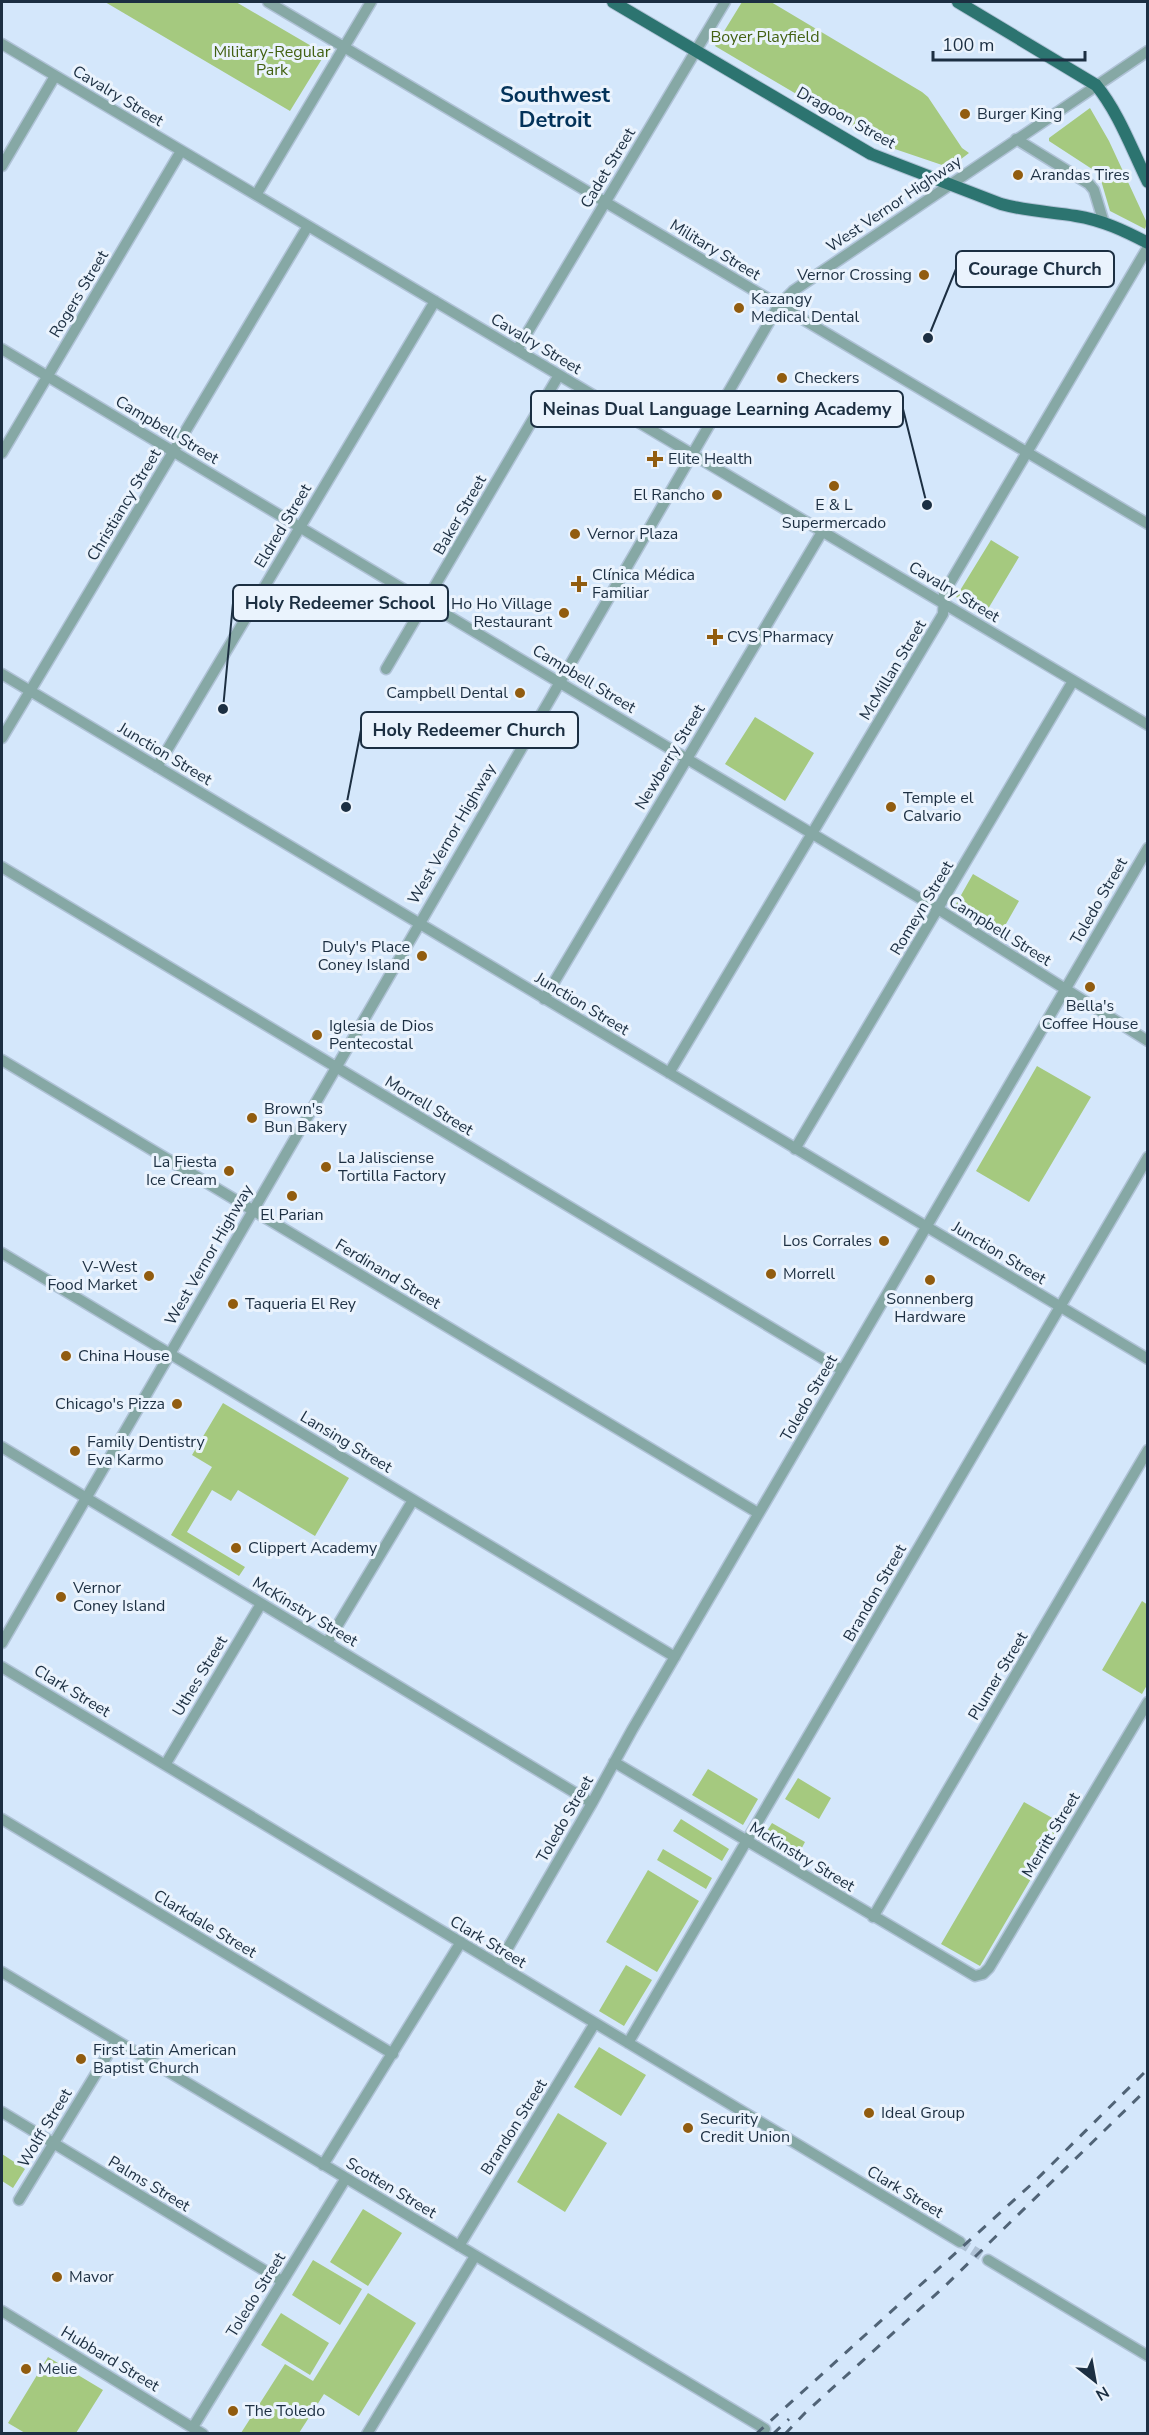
<svg xmlns="http://www.w3.org/2000/svg" width="1149" height="2435" viewBox="0 0 1149 2435" font-family="'Nunito Sans',sans-serif">
<style>
.green{fill:#a5c97f}
.lines{fill:none;stroke-linecap:round;stroke-linejoin:round}
.minor-tunnel{stroke:#afc2d6;stroke-width:10;stroke-dasharray:10 5;stroke-linecap:butt}
.minor-casing{stroke:#afc2d6;stroke-width:13}
.major-casing{stroke:#afc2d6;stroke-width:14}
.minor{stroke:#86a8a5;stroke-width:10}
.major{stroke:#2c7470;stroke-width:12}
.rail{stroke:#506376;stroke-width:3;stroke-dasharray:10 10;stroke-linecap:butt}
.poi-dot{fill:#915c0f;stroke:#eaf3fd;stroke-width:2}
.labels{text-anchor:middle;dominant-baseline:central;stroke-width:6;stroke-linejoin:round;paint-order:stroke}
.park-label{font-size:16px;fill:#426112;stroke:#eaf3fd}
.street-label{font-size:16px;fill:#1c2f42;stroke:#eaf3fd}
.poi-label{font-size:16px;fill:#1c2f42;stroke:#eaf3fd;text-anchor:start}
.district-label{font-size:22px;font-weight:bold;fill:#033259;stroke:#eaf3fd}
.leader{fill:none;stroke:#1c2f42;stroke-width:2}
.callout-dot{fill:#1c2f42;stroke:#eaf3fd;stroke-width:2}
.callout{fill:#eaf3fd;stroke:#1c2f42;stroke-width:2}
.callout-label{font-size:18px;text-anchor:middle;font-weight:bold;fill:#1c2f42}
</style>
<rect width="100%" height="100%" fill="#d4e7fb"/>
<path class="green" d="M105 2H236L325 54 290 111Z
M742 2H771L922 92 928 97 962 148 969 153 952 166H945L883 145 715 46Z
M1090 108 1109 141 1147 223 1145 229 1110 211 1100 177 1092 169 1049 141V138Z
M991 540 1019 557 985 614 956 597Z
M755 717 814 753 785 801 725 764Z
M973 874 1019 901 1002 931 956 904Z
M1037 1066 1091 1097 1029 1202 976 1171Z
M223 1403 349 1478 315 1536 238 1490 231 1501 212 1490 187 1532 245 1567 239 1576 171 1535 212 1467 192 1455Z
M1142 1601 1148 1605 1147 1685 1142 1694 1102 1670Z
M708 1769 758 1799 743 1825 692 1795Z
M798 1778 831 1798 819 1819 785 1799Z
M1024 1802 1063 1824 980 1966 941 1944Z
M681 1819 729 1849 722 1861 673 1831Z
M772 1823 805 1842 797 1857 763 1837Z
M663 1849 712 1878 706 1889 657 1860Z
M648 1870 699 1901 657 1972 606 1942Z
M626 1965 652 1980 624 2026 599 2011Z
M599 2047 646 2075 621 2116 574 2087Z
M558 2113 607 2143 565 2212 517 2182Z
M2 2154 25 2169 13 2188 2 2181Z
M363 2209 402 2233 368 2286 330 2262Z
M313 2260 362 2289 340 2325 292 2295Z
M368 2293 416 2323 359 2416 324 2394 299 2433H241L285 2364 313 2381Z
M281 2313 329 2343 310 2375 261 2345Z
M48 2357 103 2390 76 2433H25L8 2423Z"/>
<g class="lines">
<path class="minor-tunnel" d="M960 2242 988 2260"/>
<defs>
<path id="minor" d="M268 2 1148 524
M2 44 1148 725
M1016 139 1089 184 1094 190 1104 223
M2 166 55 76
M256 195 371 2
M2 349 938 909 1148 1041
M517 350 725 2
M2 453 181 151
M386 669 559 375
M2 674 1148 1359
M2 738 308 226
M157 767 435 301
M2 867 842 1370
M544 999 822 532
M2 1060 758 1513
M669 1073 943 614 944 593 1148 247
M795 1149 1073 681
M2 1253 675 1657
M2 1447 592 1803
M2 1643 779 305 793 291 1148 51
M327 1643 413 1500
M2 1667 960 2242
M614 1762 975 1976 983 1974 989 1968 1148 1702
M165 1765 261 1604
M2 1819 393 2054
M873 1917 1148 1450
M498 1965 592 1803 632 1730 1148 848
M2 1972 765 2429
M628 2043 1148 1157
M2 2112 282 2281
M323 2165 461 1942
M19 2200 116 2041
M459 2246 595 2023
M988 2260 1148 2356
M2 2311 203 2434
M193 2427 346 2178
M367 2434 475 2256"/>
<path id="major" d="M613 2 871 154 1001 204C1026 211 1051 212 1076 216 1102 220 1125 231 1148 243
M958 2 1096 85C1119 113 1132 150 1148 182"/>
</defs>
<use href="#minor" class="minor-casing"/>
<use href="#major" class="major-casing"/>
<use href="#minor" class="minor"/>
<use href="#major" class="major"/>
<path class="rail" d="M756 2434 1034 2182 1148 2069
M773 2434 789 2419
M785 2434 805 2413 944 2287 1148 2088"/>
</g>
<g class="poi-dot">
<circle cx="965" cy="114" r="6"/>
<circle cx="1018" cy="175" r="6"/>
<circle cx="924" cy="275" r="6"/>
<circle cx="739" cy="308" r="6"/>
<circle cx="782" cy="378" r="6"/>
<path d="M652 450h6v6h6v6h-6v6h-6v-6h-6v-6h6z"/>
<circle cx="834" cy="486" r="6"/>
<circle cx="717" cy="495" r="6"/>
<circle cx="575" cy="534" r="6"/>
<path d="M576 575h6v6h6v6h-6v6h-6v-6h-6v-6h6z"/>
<circle cx="564" cy="613" r="6"/>
<path d="M712 628h6v6h6v6h-6v6h-6v-6h-6v-6h6z"/>
<circle cx="520" cy="693" r="6"/>
<circle cx="891" cy="807" r="6"/>
<circle cx="422" cy="956" r="6"/>
<circle cx="1090" cy="987" r="6"/>
<circle cx="317" cy="1035" r="6"/>
<circle cx="252" cy="1118" r="6"/>
<circle cx="326" cy="1167" r="6"/>
<circle cx="229" cy="1171" r="6"/>
<circle cx="292" cy="1196" r="6"/>
<circle cx="884" cy="1241" r="6"/>
<circle cx="771" cy="1274" r="6"/>
<circle cx="149" cy="1276" r="6"/>
<circle cx="930" cy="1280" r="6"/>
<circle cx="233" cy="1304" r="6"/>
<circle cx="66" cy="1356" r="6"/>
<circle cx="177" cy="1404" r="6"/>
<circle cx="75" cy="1451" r="6"/>
<circle cx="236" cy="1548" r="6"/>
<circle cx="61" cy="1597" r="6"/>
<circle cx="81" cy="2059" r="6"/>
<circle cx="869" cy="2113" r="6"/>
<circle cx="688" cy="2128" r="6"/>
<circle cx="57" cy="2277" r="6"/>
<circle cx="26" cy="2369" r="6"/>
<circle cx="233" cy="2411" r="6"/>
</g>
<g class="labels">
<g class="park-label">
<text x="765" y="37">Boyer Playfield</text>
<text x="272" y="52">Military-Regular<tspan x="272" dy="18">Park</tspan></text>
</g>
<g class="street-label">
<text transform="translate(118 96) rotate(31)">Cavalry Street</text>
<text transform="translate(846 118) rotate(29)">Dragoon Street</text>
<text transform="translate(608 168) rotate(-59)">Cadet Street</text>
<text transform="translate(894 204) rotate(-34)">West Vernor Highway</text>
<text transform="translate(715 250) rotate(31)">Military Street</text>
<text transform="translate(79 294) rotate(-59)">Rogers Street</text>
<text transform="translate(536 344) rotate(31)">Cavalry Street</text>
<text transform="translate(167 430) rotate(31)">Campbell Street</text>
<text transform="translate(124 505) rotate(-59)">Christiancy Street</text>
<text transform="translate(460 515) rotate(-60)">Baker Street</text>
<text transform="translate(283 526) rotate(-59)">Eldred Street</text>
<text transform="translate(954 592) rotate(31)">Cavalry Street</text>
<text transform="translate(893 670) rotate(-59)">McMillan Street</text>
<text transform="translate(584 679) rotate(31)">Campbell Street</text>
<text transform="translate(165 754) rotate(31)">Junction Street</text>
<text transform="translate(670 757) rotate(-59)">Newberry Street</text>
<text transform="translate(452 834) rotate(-60)">West Vernor Highway</text>
<text transform="translate(1099 901) rotate(-60)">Toledo Street</text>
<text transform="translate(922 908) rotate(-59)">Romeyn Street</text>
<text transform="translate(1000 931) rotate(32)">Campbell Street</text>
<text transform="translate(582 1004) rotate(31)">Junction Street</text>
<text transform="translate(429 1106) rotate(31)">Morrell Street</text>
<text transform="translate(999 1253) rotate(31)">Junction Street</text>
<text transform="translate(209 1255) rotate(-60)">West Vernor Highway</text>
<text transform="translate(388 1274) rotate(31)">Ferdinand Street</text>
<text transform="translate(809 1398) rotate(-60)">Toledo Street</text>
<text transform="translate(346 1442) rotate(31)">Lansing Street</text>
<text transform="translate(875 1593) rotate(-60)">Brandon Street</text>
<text transform="translate(305 1612) rotate(31)">McKinstry Street</text>
<text transform="translate(200 1676) rotate(-59)">Uthes Street</text>
<text transform="translate(998 1676) rotate(-59)">Plumer Street</text>
<text transform="translate(72 1691) rotate(31)">Clark Street</text>
<text transform="translate(565 1819) rotate(-60)">Toledo Street</text>
<text transform="translate(1051 1835) rotate(-59)">Merritt Street</text>
<text transform="translate(802 1857) rotate(31)">McKinstry Street</text>
<text transform="translate(205 1924) rotate(31)">Clarkdale Street</text>
<text transform="translate(488 1942) rotate(31)">Clark Street</text>
<text transform="translate(514 2127) rotate(-58)">Brandon Street</text>
<text transform="translate(45 2128) rotate(-59)">Wolff Street</text>
<text transform="translate(149 2184) rotate(31)">Palms Street</text>
<text transform="translate(391 2188) rotate(31)">Scotten Street</text>
<text transform="translate(905 2192) rotate(31)">Clark Street</text>
<text transform="translate(256 2295) rotate(-58)">Toledo Street</text>
<text transform="translate(110 2359) rotate(31)">Hubbard Street</text>
</g>
<g class="poi-label">
<text x="977" y="114">Burger King</text>
<text x="1030" y="175">Arandas Tires</text>
<text x="912" y="275" text-anchor="end">Vernor Crossing</text>
<text x="751" y="299">Kazangy<tspan x="751" dy="18">Medical Dental</tspan></text>
<text x="794" y="378">Checkers</text>
<text x="668" y="459">Elite Health</text>
<text x="705" y="495" text-anchor="end">El Rancho</text>
<text x="834" y="505" text-anchor="middle">E &amp; L<tspan x="834" dy="18">Supermercado</tspan></text>
<text x="587" y="534">Vernor Plaza</text>
<text x="592" y="575">Clínica Médica<tspan x="592" dy="18">Familiar</tspan></text>
<text x="552" y="604" text-anchor="end">Ho Ho Village<tspan x="552" dy="18">Restaurant</tspan></text>
<text x="727" y="637">CVS Pharmacy</text>
<text x="508" y="693" text-anchor="end">Campbell Dental</text>
<text x="903" y="798">Temple el<tspan x="903" dy="18">Calvario</tspan></text>
<text x="410" y="947" text-anchor="end">Duly's Place<tspan x="410" dy="18">Coney Island</tspan></text>
<text x="1090" y="1006" text-anchor="middle">Bella's<tspan x="1090" dy="18">Coffee House</tspan></text>
<text x="329" y="1026">Iglesia de Dios<tspan x="329" dy="18">Pentecostal</tspan></text>
<text x="264" y="1109">Brown's<tspan x="264" dy="18">Bun Bakery</tspan></text>
<text x="338" y="1158">La Jalisciense<tspan x="338" dy="18">Tortilla Factory</tspan></text>
<text x="217" y="1162" text-anchor="end">La Fiesta<tspan x="217" dy="18">Ice Cream</tspan></text>
<text x="292" y="1215" text-anchor="middle">El Parian</text>
<text x="872" y="1241" text-anchor="end">Los Corrales</text>
<text x="137" y="1267" text-anchor="end">V-West<tspan x="137" dy="18">Food Market</tspan></text>
<text x="783" y="1274">Morrell</text>
<text x="930" y="1299" text-anchor="middle">Sonnenberg<tspan x="930" dy="18">Hardware</tspan></text>
<text x="245" y="1304">Taqueria El Rey</text>
<text x="78" y="1356">China House</text>
<text x="165" y="1404" text-anchor="end">Chicago's Pizza</text>
<text x="87" y="1442">Family Dentistry<tspan x="87" dy="18">Eva Karmo</tspan></text>
<text x="248" y="1548">Clippert Academy</text>
<text x="73" y="1588">Vernor<tspan x="73" dy="18">Coney Island</tspan></text>
<text x="93" y="2050">First Latin American<tspan x="93" dy="18">Baptist Church</tspan></text>
<text x="881" y="2113">Ideal Group</text>
<text x="700" y="2119">Security<tspan x="700" dy="18">Credit Union</tspan></text>
<text x="69" y="2277">Mavor</text>
<text x="38" y="2369">Melie</text>
<text x="245" y="2411">The Toledo</text>
</g>
<g class="district-label">
<text x="555" y="95">Southwest<tspan x="555" dy="25">Detroit</tspan></text>
</g>
</g>
<path class="leader" d="M928 338L956 269M927 505L903 409M223 709L233 603M346 807L361 730"/>
<g class="callout-dot">
<circle cx="928" cy="338" r="6"/>
<circle cx="927" cy="505" r="6"/>
<circle cx="223" cy="709" r="6"/>
<circle cx="346" cy="807" r="6"/>
</g>
<g class="callout">
<rect x="956" y="251" width="158" height="36" rx="6"/>
<rect x="531" y="391" width="372" height="36" rx="6"/>
<rect x="233" y="585" width="215" height="36" rx="6"/>
<rect x="361" y="712" width="217" height="36" rx="6"/>
</g>
<g class="callout-label">
<text x="1035" y="275">Courage Church</text>
<text x="717" y="415">Neinas Dual Language Learning Academy</text>
<text x="340" y="609">Holy Redeemer School</text>
<text x="469" y="736">Holy Redeemer Church</text>
</g>
<rect width="1149" height="2435" fill="none" stroke="#1c2f42" stroke-width="6"/>
<g transform="translate(1095 2381) rotate(149)" stroke="#eaf3fd" stroke-width="4.5" paint-order="stroke">
<path d="M0-4.5L10 22L0 15L-10 22Z" fill="#1c2f42"/>
<text y="-9" font-size="16" font-weight="bold" text-anchor="middle" fill="#1c2f42">N</text>
</g>
<path d="M933 51v9h152v-9" fill="none" stroke="#1c2f42" stroke-width="3"/>
<text x="942" y="51" font-size="18" fill="#1c2f42" stroke="#eaf3fd" stroke-width="4.5" paint-order="stroke">100 m</text>
</svg>
